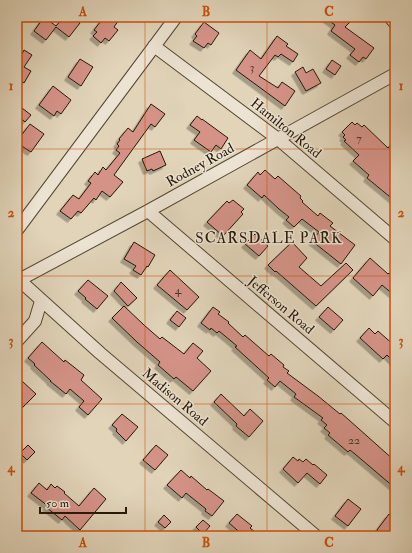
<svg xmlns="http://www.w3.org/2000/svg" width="412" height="553" viewBox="0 0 412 553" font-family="'IM FELL Double Pica',serif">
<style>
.building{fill:#d59388;stroke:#241807;filter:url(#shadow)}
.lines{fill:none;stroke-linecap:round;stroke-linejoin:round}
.minor-casing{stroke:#534734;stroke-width:14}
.minor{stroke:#ece3d2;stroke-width:12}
.grid{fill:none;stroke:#cb4f0b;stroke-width:1;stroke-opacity:0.55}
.labels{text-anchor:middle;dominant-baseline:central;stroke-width:3;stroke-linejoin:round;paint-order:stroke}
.number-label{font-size:12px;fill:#503727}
.street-label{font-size:14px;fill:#241807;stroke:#ece3d2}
.neighbourhood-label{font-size:15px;letter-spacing:1px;fill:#241807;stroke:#ece3d2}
.neatline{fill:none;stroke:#cb4f0b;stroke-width:1.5}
.grid-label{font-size:13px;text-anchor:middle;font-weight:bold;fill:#cb4f0b}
</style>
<defs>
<filter id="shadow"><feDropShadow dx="-3.5" dy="3.5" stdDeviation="0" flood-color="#0004"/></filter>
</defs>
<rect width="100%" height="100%" fill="#e1d4b9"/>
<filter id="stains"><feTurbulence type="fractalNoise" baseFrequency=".005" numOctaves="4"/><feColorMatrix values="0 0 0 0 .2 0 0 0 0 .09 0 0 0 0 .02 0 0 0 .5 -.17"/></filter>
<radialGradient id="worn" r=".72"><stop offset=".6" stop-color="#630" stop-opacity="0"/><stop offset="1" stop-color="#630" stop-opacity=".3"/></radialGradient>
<path class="building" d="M44 17 56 26 64 17H73L80 23 69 37 56 27 46 40 34 31Z
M104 17H121L114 27 118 30 109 41 105 38 101 43 93 36 97 32 94 30Z
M324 17H343L350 22 345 27 374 48 366 59 363 57 359 62 350 55 355 49 331 31 335 25Z
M204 22 219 33 211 45 208 43 204 48 193 41 197 36 195 34Z
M277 36 288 44 286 46 298 54 293 62 281 54 278 57 275 55 259 76 278 88 282 82 295 91 285 106 236 70 250 50 261 59Z
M17 50 22 54 24 50 32 55 24 67 31 71 24 83 17 78Z
M80 59 93 67 81 86 68 77Z
M332 60 341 66 335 75 326 69Z
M303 67 306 73 313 69 321 83 306 91 295 72Z
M53 86 71 100 61 114 57 111 54 116 39 105Z
M151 104 165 114 155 127 151 124 114 175 123 182 110 197 102 191 96 200 94 198 81 213 78 211 71 219 60 211 73 195 79 199 91 183 88 181 95 172 98 175 103 167 106 170 120 153 116 150 119 146 117 144 120 140 119 139 128 128 133 132Z
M22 108 31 115 25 122 17 115Z
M197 116 202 120V119L228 138 221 149 216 145 211 152 194 140 200 132 190 125Z
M352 122 355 125 357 123 362 127 364 125 388 148 395 140V201L367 178 369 175 353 161 359 155 344 141 346 140 343 137 345 135 342 132Z
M30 124 44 134 31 152 17 143V141Z
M160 151 166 165 153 171 152 169 147 171 142 159Z
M265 170 275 179 278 176 294 190 301 196 300 198 303 201 302 202 318 216 320 213 333 223 330 226 355 245 341 264 312 241 319 232 302 219 294 227 286 220 289 217 279 209 264 195 262 198 247 185 258 172 260 175Z
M233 200 244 209 241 212 243 214 223 236 207 222 227 201 229 203Z
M255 234 268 246 259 256 245 244Z
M134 242 155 255 148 267 147 266 141 275 133 270 136 266 124 259Z
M292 242 307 258 299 267 321 286 346 263 353 270 316 306 276 271 275 272 268 265Z
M370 258 388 274 389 273 395 278V296L382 285 373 296 353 278Z
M170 270 199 297 187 310 157 285Z
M88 280 108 296 97 309 85 299 86 298 78 291Z
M121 282 137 298 128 306 114 291Z
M124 306 144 325 160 339 162 337 184 354 193 343 203 351 197 358 211 371 193 391 176 377 174 379 158 365 160 362 137 342 112 318Z
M213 307 220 312 218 314 229 322 228 323 243 337 245 335 269 356 271 354 284 365 283 367 289 371 287 373 318 396 340 414 341 413 349 420 395 461V488L355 454 350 450 348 452 328 435 330 433 324 428 327 425 321 420 323 418 294 397 296 394 280 381 275 387 267 380 269 378 235 347 237 346 219 331 217 333 211 328 210 330 201 323Z
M328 307 343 320 334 330 319 317Z
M177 311 186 318 179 327 170 320Z
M369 328 375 334 378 331 395 346V363L387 355 383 359 360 338Z
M42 342 64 362 65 360 84 375 81 380 102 399 88 415 79 407 84 401 70 389 66 394 50 381H51L34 365 35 364 28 358Z
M22 381 36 394 17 413V386Z
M221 394 244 416 250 409 263 421 249 437 236 426 237 424 214 402Z
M122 414 138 427 126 441 116 431 117 429 112 425Z
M28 445 35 452 27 460 20 453Z
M156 445 168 455 155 470 143 460Z
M293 457 298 461 299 459 303 462 306 459 313 465 314 464 327 475 320 484 307 473 298 483 283 469Z
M181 470 190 478 191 476 207 490 208 489 224 501 212 516 205 511 206 509 186 493 182 498 167 485Z
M39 483 47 490 51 484 55 488 57 486 65 492 64 493 79 506 94 488 106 499 80 530 65 516 62 520 46 507 48 506 31 493Z
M348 499 361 509 348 526 335 516Z
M237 514 252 526 250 528 260 536H244L229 523Z
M389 514 395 519V536H385L377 530Z
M164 515 171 522 165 528 158 522Z
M203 520 210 526 203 534 196 527Z"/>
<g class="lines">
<defs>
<path id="minor" d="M390 17 395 23
M154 46 278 139 395 239
M148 211 395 422
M17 230 176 17
M17 278 100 353 316 536
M19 280 148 211 395 74
M17 341 35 321 41 301
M17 535 18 536"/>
</defs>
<use href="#minor" class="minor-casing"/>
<use href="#minor" class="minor"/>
</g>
<path class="grid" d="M145 17V536M267 17V536M17 149H395M17 276H395M17 404H395"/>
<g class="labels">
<g class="number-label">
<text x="252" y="67">3</text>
<text x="359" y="138">7</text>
<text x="178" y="290">4</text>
<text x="354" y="440">22</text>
</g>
<g class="street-label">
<text transform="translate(286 128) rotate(39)">Hamilton Road</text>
<text transform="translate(200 165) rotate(-29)">Rodney Road</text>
<text transform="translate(281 305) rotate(40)">Jefferson Road</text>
<text transform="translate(175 397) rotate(40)">Madison Road</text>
</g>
<g class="neighbourhood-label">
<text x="269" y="238">SCARSDALE PARK</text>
</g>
</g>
<rect width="412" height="553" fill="none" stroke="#e1d4b9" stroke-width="44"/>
<path d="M40 507v6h86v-6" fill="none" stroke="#241807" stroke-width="2"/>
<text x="46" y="507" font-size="12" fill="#241807" stroke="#ece3d2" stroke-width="3" paint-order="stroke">50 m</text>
<rect x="22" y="22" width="368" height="509" class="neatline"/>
<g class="grid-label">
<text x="83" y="16">A</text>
<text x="206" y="16">B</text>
<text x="329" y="16">C</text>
<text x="11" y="90">1</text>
<text x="401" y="90">1</text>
<text x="11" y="217">2</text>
<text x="401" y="217">2</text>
<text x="11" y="345">3</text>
<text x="401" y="345">3</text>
<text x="11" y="472">4</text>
<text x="401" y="472">4</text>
<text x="83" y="547">A</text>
<text x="206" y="547">B</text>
<text x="329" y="547">C</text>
</g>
<rect width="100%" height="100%" filter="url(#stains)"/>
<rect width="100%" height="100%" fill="url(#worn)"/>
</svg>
